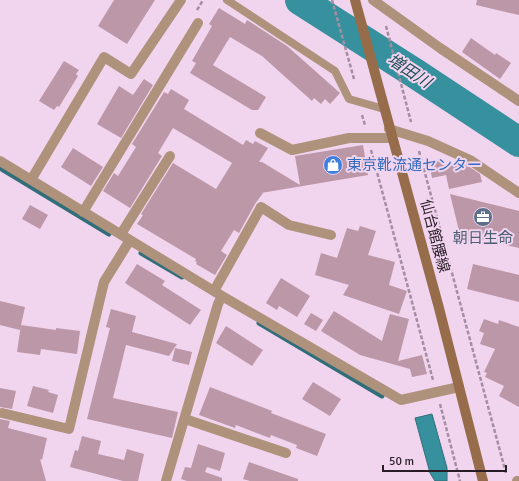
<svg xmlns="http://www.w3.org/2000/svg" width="519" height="481" viewBox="0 0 519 481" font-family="Signika,'Noto Sans JP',sans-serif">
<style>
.water{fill:#36909d;stroke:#326e7a}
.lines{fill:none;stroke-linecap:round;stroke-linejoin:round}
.stream{stroke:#326e7a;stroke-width:5}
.river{stroke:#36909d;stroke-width:30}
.building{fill:#bb97a7}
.path{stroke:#a48ea1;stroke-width:2.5;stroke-dasharray:4 2;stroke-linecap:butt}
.service{stroke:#af927b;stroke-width:8}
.minor{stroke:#af927b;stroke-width:10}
.secondary{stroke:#966c4a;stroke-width:10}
.labels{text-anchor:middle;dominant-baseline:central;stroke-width:4;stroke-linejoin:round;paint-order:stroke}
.shop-label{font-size:15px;fill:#366cbe;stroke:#f1d4ee;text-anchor:start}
.street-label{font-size:15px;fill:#281d27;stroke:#f1d4ee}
.service-label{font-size:15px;fill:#4e5e75;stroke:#f1d4ee}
.water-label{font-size:16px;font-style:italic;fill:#1d4f57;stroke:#f1d4ee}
</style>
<rect width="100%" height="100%" fill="#f1d4ee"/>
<path class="water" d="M432 414 447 468V481H435L430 473 415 418Z"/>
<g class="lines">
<path class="stream" d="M0 168 109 234
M141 253 182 277
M259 323 382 396"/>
<path class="river" d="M300 0 416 74 519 142"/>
</g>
<path class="building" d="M114 0H155L127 44 98 26Z
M477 0H519V15L476 5Z
M219 8 245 24 247 20 287 46 340 93 330 104 325 99 321 104 314 98 312 101 262 56 230 37 213 65 266 97 258 110H252L190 73 196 63 192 61 212 26 209 24Z
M471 38 495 55 496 53 511 63 500 79 462 52Z
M64 61 79 70 76 74 78 76 59 107 57 106 54 110 39 101Z
M144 79 153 85 121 138 97 124 119 86 133 95Z
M171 89 189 100 184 109 243 145 246 140 253 144 255 141 268 148 259 162H262L300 185 295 156 363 145 368 175 261 193H263L255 204 239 233 234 230 221 251 227 255 215 275 196 264 197 262 195 261 196 259 137 224 143 215 141 214 173 163 216 189 232 163 173 128 158 153 162 156 130 208 103 191 114 173 118 176 136 147 132 144 164 92 168 94Z
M73 148 103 167 91 186 61 167Z
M443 160 445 166 460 163 468 166 480 174 482 182 449 189 446 175 432 178 429 163Z
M450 194 519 211V248L481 239 462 243Z
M30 205 48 215 40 229 22 219Z
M360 226 376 231 368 255 395 262 389 285 407 291 399 314 343 295 349 285 315 275 321 253 337 258 347 228 358 231Z
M137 264 165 281 162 285 201 310 190 325 125 283Z
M473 264 519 275V302L467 289Z
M281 278 310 296 297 317 279 306 277 310 266 303Z
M0 301 25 307 20 330 0 325Z
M111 309 136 316 132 332 177 344 169 356 126 345 113 398 178 412 172 438 87 419 110 328 106 327Z
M334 311 382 341 390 314 409 319 398 361 422 355 427 374 412 377 410 369 360 355 321 331Z
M311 313 323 320 316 331 304 324Z
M484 319 498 324 499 320 519 327V407L499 396 504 386 485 377 487 373 484 372 495 349 480 344 484 333 479 331Z
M21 325 56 330V328L80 331 77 354 41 349 40 355 17 352Z
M226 326 263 350 252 366 216 343Z
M175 348 192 352 189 365 172 361Z
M313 382 341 399 330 416 302 399Z
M33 386 49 390 48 392 58 395 53 413 27 406Z
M210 387 272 411 271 413 326 434 317 456 296 448 297 445 271 435 270 438 236 425 235 428 199 415Z
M0 388 16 391 12 409 0 407Z
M0 419 10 421 8 428 47 438 42 460 40 459 46 481H0Z
M82 436 101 441 98 454 124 460 127 449 144 454 138 481H123L70 467 75 450 78 451Z
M198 444 225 453 220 471 207 467 205 472 222 478V481H187L181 479 185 467 191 468Z
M249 462 298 479V481H250L243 479Z"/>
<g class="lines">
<path class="path" d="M332 0 354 79
M197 10 203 0
M386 26 411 122
M362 115 365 125
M371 150 433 380
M419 151 506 473
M440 404 460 481"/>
<path class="service" d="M227 0 335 71 349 99 384 109"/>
<path class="minor" d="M373 0 440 48 519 101
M389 129 428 141 470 160 519 193
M260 133 292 150 349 138H392
M0 161 222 296 401 400 459 387
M31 180 104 57 131 74 181 0
M83 212 198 23
M121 234 170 156
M214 291 261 207 289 225 331 235
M2 413 69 429 104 282 130 240
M185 419 286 453
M166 481 218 304 222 296
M517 481H519"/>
<path class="secondary" d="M355 0 439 308 483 481"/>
</g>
<defs>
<symbol id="shop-disc" viewBox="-11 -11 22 22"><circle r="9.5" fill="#3f7fe0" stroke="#f1d4ee"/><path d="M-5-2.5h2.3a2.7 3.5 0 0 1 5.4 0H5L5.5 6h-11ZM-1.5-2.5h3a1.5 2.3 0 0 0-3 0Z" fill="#fff"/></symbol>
<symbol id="office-disc" viewBox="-11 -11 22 22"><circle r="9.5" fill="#5c6f8a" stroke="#f1d4ee"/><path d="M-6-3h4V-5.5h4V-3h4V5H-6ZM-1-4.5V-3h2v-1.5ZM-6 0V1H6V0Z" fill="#fff"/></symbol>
</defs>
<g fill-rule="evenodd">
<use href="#shop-disc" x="322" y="154" width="22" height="22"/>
<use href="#office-disc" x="472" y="206" width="22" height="22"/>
</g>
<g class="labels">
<g class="shop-label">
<text x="347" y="165">東京靴流通センター</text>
</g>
<g class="street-label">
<text transform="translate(435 236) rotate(75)">仙台館腰線</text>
</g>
<g class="service-label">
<text x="483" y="238">朝日生命</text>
</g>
<g class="water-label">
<text transform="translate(409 71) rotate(33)">増田川</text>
</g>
</g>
<path d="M383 465v6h123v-6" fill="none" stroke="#281d27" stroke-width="2"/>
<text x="389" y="465" font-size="12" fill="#281d27" stroke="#f1d4ee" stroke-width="3" paint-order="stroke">50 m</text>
</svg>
